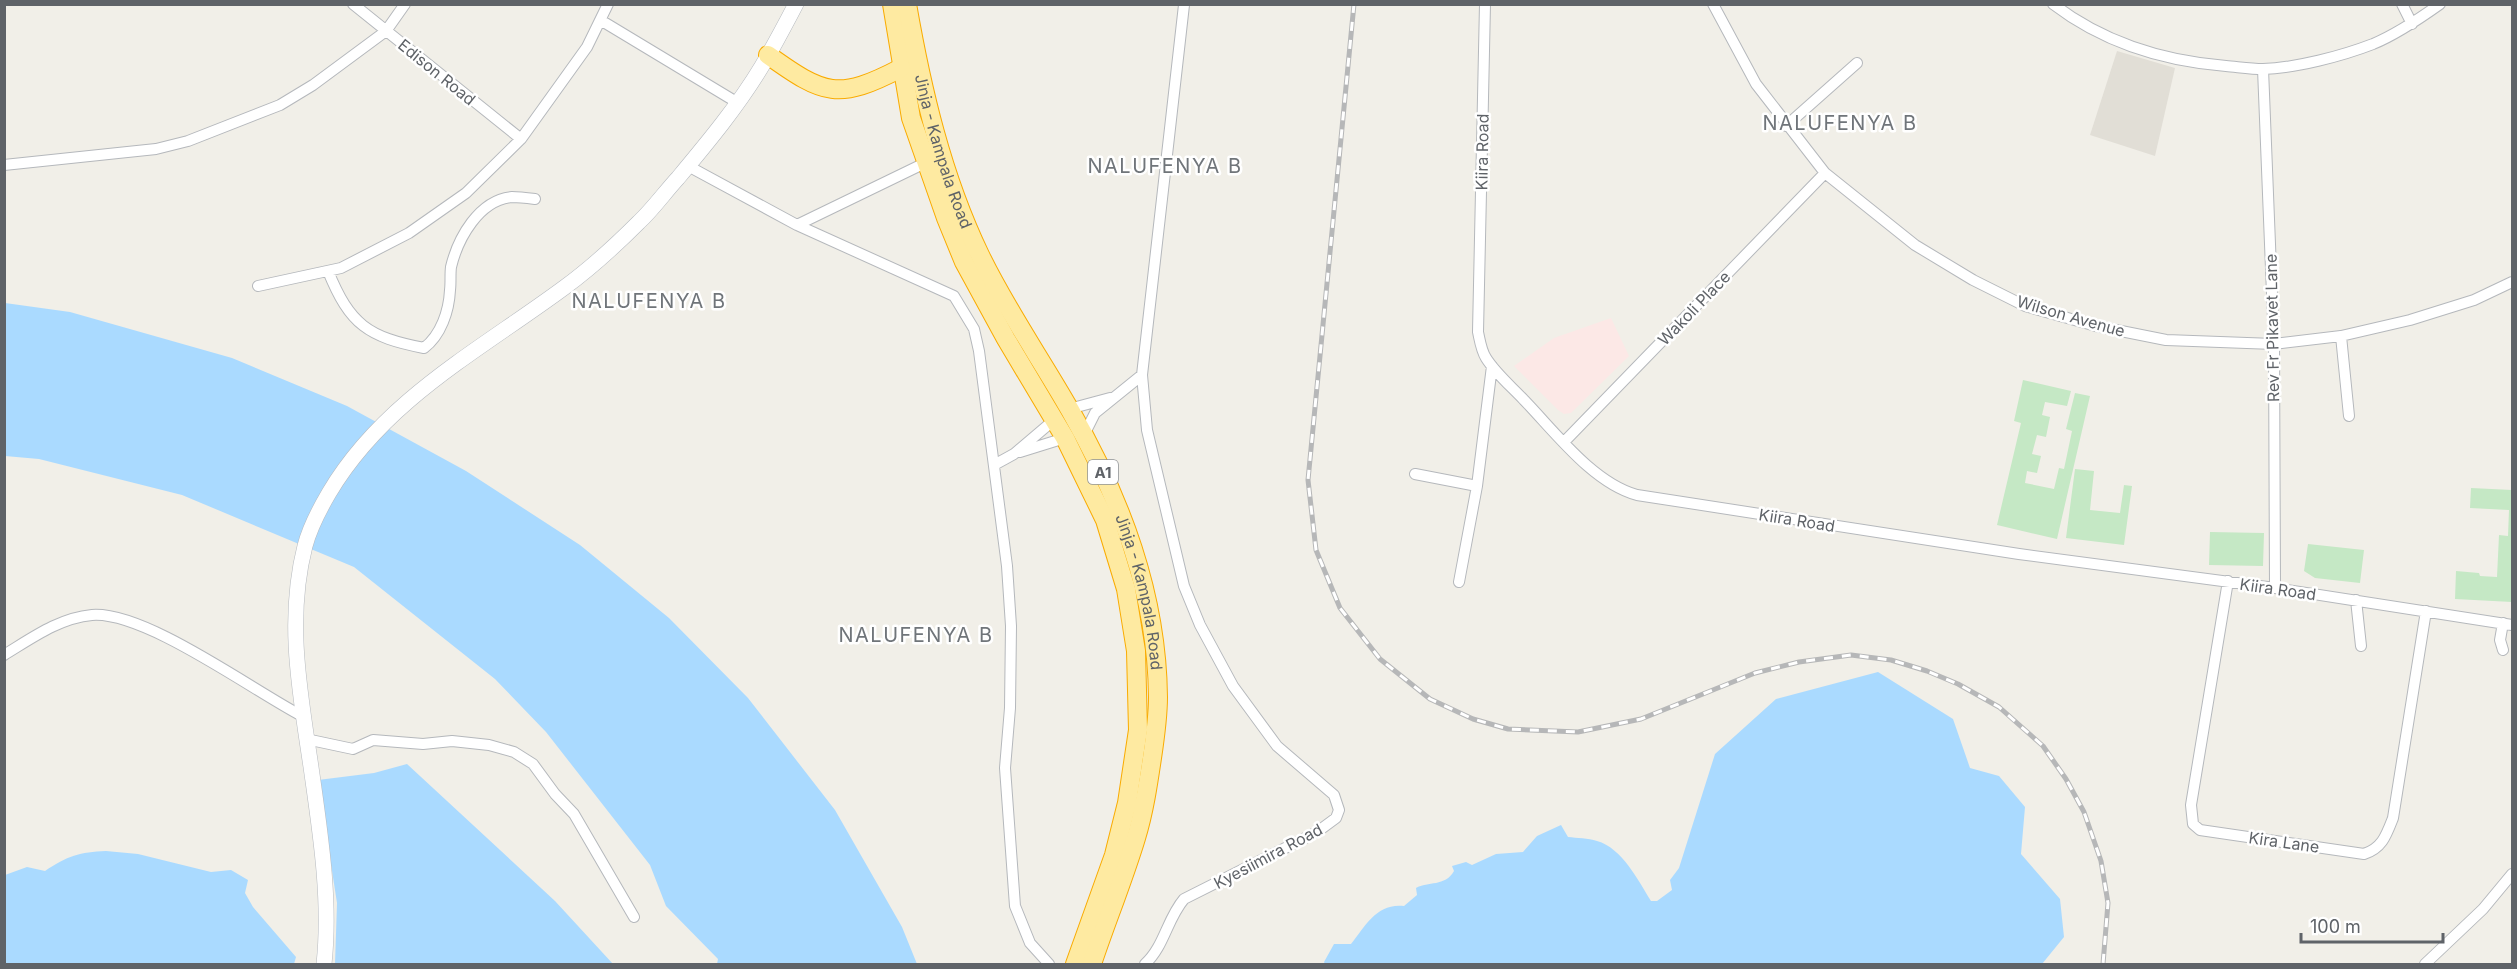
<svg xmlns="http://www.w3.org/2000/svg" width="2517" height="969" viewBox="0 0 2517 969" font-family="Inter,sans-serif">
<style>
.education{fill:#e1ded6}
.medical{fill:#fce8e6}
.green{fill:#c5e8c5}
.water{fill:#aadaff}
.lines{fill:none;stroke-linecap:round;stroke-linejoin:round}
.minor-casing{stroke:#b5b8bc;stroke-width:12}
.secondary-casing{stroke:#b6babf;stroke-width:16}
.trunk-casing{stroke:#f9ab00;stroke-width:20}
.minor{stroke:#fff;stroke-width:10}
.secondary{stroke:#fff;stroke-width:15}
.trunk{stroke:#feeaa1;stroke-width:18}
.rail-casing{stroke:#b6b7b8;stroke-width:5}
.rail{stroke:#fff;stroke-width:3;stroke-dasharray:9;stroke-linecap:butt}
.labels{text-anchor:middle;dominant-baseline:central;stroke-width:5;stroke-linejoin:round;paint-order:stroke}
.shield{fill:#fff;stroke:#8f9295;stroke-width:1.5}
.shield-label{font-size:15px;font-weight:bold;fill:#5f6368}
.street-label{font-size:16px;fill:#5f6368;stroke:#fff}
.quarter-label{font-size:20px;letter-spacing:1.5px;fill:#70757a;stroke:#fff}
</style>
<rect width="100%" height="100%" fill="#f1efe8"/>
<path class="education" d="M2117 51 2175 68 2155 156 2090 135Z"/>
<path class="medical" d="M1611 318 1629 356 1571 413 1564 414 1558 410 1514 366 1554 338Z"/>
<path class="green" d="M2023 380 2071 391 2067 406 2045 402 2042 415 2050 417 2046 437 2037 435 2032 454 2041 456 2037 473 2027 471 2025 483 2054 489 2059 468 2064 469 2072 431 2066 429 2075 393 2090 396 2057 539 1997 525 2021 423 2014 421Z
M2075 469 2094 471 2090 510 2120 513 2124 485 2132 486 2124 545 2066 538Z
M2471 488 2512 490V602L2455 599 2456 571 2479 573 2480 576 2497 577 2499 535 2508 536 2509 510 2470 508Z
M2210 532 2264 533 2263 566 2209 565Z
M2308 544 2364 550 2360 583 2315 578 2304 571Z"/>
<path class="water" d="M5 303 70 312 232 358 347 406 466 471 580 545 669 618 748 698 835 810 902 927 917 964H717L718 959 666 906 650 865 546 732 495 679 354 567 182 495 39 459 5 456Z
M1878 672 1953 719 1970 768 1999 776 2025 807 2021 854 2060 899 2064 937 2042 964H1325L1324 962 1334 944H1351C1366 925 1377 903 1404 906L1417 895 1416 888C1428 881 1445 887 1454 871L1452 866 1466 862 1472 865 1496 854 1523 852 1537 836 1561 825 1568 837C1577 838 1588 838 1597 841 1622 848 1638 880 1651 901H1657L1672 890 1670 880 1679 868 1715 754 1776 699Z
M407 764 555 901 613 964H335L337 903 318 780 374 773Z
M106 851 138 854 211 872 231 870 248 880 245 893 253 907 296 957 294 964H5V875L27 867 45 871C67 856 80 852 106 851Z"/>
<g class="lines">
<defs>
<path id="minor" d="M353 4 521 139
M1485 4 1478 332C1480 341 1481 350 1486 358 1496 374 1512 387 1524 400 1555 432 1593 483 1637 495L2019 554 2275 588 2512 625
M1713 4 1756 84 1825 173 1915 245 1973 280 2025 306 2096 326 2166 340 2274 344 2341 336 2410 320 2474 300 2512 282
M2053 4C2104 43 2163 61 2226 66 2238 67 2251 69 2263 69 2296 68 2342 56 2373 44 2397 34 2419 19 2440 4
M2402 4 2412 24
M602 21 738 103
M2263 69 2274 344 2275 588
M1786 126 1857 63
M4 165 156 149 188 141 280 105 313 85 386 31 405 4
M688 166 797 225 954 296 974 329 979 351 1007 566 1011 626 1010 708 1005 768 1015 906 1030 943 1049 964
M797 225 925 163
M328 271C350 325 368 337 424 348 441 335 449 311 450 290 451 282 450 274 451 267 458 238 479 200 512 197 519 197 527 198 535 199
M258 286 341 268 409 233 466 193 521 139 587 47 608 4
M2341 336 2349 416
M1069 409 1110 398
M1084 435 1095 413 1142 375
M1564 442 1825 173
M1020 452 1065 438
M994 465 1014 454 1054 420
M1415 474 1477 486
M2228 581 2191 805 2193 824 2200 830 2364 854C2382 848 2386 836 2393 818L2426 611
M1459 582 1477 486 1492 366
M2356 600 2361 646
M2503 623 2500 640 2503 650
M4 655C32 638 59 618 92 615 145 611 252 690 302 716
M306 739 353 749 373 740 423 744 452 741 489 745 514 752 533 764 555 794 574 814 634 917
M1145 964C1164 947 1167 919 1184 899L1317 832 1336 818 1339 810 1334 795 1277 746 1233 686 1200 625 1184 586 1147 430 1142 375 1184 5
M2425 964 2483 909 2512 874"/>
<path id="secondary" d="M324 964C331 899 320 831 311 767 300 693 286 620 305 546 310 527 319 510 329 493 384 400 480 350 565 287 591 268 616 245 639 222 653 209 665 192 678 178 708 142 738 106 762 66 774 46 785 25 796 4"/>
<g id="trunk">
<path d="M892 4 911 118 946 218 964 262 1006 339 1065 438 1105 520 1126 589 1136 651 1138 730 1127 803 1114 855 1075 964"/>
<path id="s1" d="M907 4C922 90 942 176 980 255 1006 309 1041 359 1070 410 1121 499 1157 594 1158 697 1158 717 1155 738 1152 758 1148 785 1144 812 1136 838 1123 881 1106 922 1092 964"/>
<path d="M768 55C824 95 838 101 901 68"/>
</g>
</defs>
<use href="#minor" class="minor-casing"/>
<use href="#secondary" class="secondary-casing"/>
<use href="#trunk" class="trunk-casing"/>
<use href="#minor" class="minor"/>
<use href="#secondary" class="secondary"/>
<use href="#trunk" class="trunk"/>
<defs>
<path id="rail" d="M1354 4 1308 480 1316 550 1340 608 1380 659 1430 699 1473 719 1508 729 1578 732 1641 719 1755 673 1799 662 1851 655 1891 660 1927 671 1958 684 1999 707 2043 746 2066 779 2084 812 2101 861 2108 903 2103 964"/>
</defs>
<use href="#rail" class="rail-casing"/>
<use href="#rail" class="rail"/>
</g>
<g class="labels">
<rect class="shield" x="1088" y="460" width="30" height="24" rx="4.5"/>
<g class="shield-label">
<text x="1103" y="472">A1</text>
</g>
<g class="street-label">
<text transform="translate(437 72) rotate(39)">Edison Road</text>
<text stroke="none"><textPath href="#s1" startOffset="152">Jinja - Kampala Road</textPath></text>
<text transform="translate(1482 152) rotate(-89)">Kiira Road</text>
<text transform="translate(1694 308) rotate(-46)">Wakoli Place</text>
<text transform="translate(2071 316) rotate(16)">Wilson Avenue</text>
<text transform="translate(2272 328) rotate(-91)">Rev Fr Pikavet Lane</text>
<text transform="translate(1797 520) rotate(9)">Kiira Road</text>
<text transform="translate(2278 589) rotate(8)">Kiira Road</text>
<text stroke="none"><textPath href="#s1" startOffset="638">Jinja - Kampala Road</textPath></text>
<text transform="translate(2284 842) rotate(8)">Kira Lane</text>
<text transform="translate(1268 856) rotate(-28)">Kyesiimira Road</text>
</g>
<g class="quarter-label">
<text x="1840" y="123">NALUFENYA B</text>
<text x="1165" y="166">NALUFENYA B</text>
<text x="649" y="301">NALUFENYA B</text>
<text x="916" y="635">NALUFENYA B</text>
</g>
</g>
<rect width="2517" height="969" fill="none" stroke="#5f6368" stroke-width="12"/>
<path d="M2301 933v9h142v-9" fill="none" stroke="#5f6368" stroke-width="3"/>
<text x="2310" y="933" font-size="18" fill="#5f6368" stroke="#ffffff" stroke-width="4.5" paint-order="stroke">100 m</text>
</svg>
